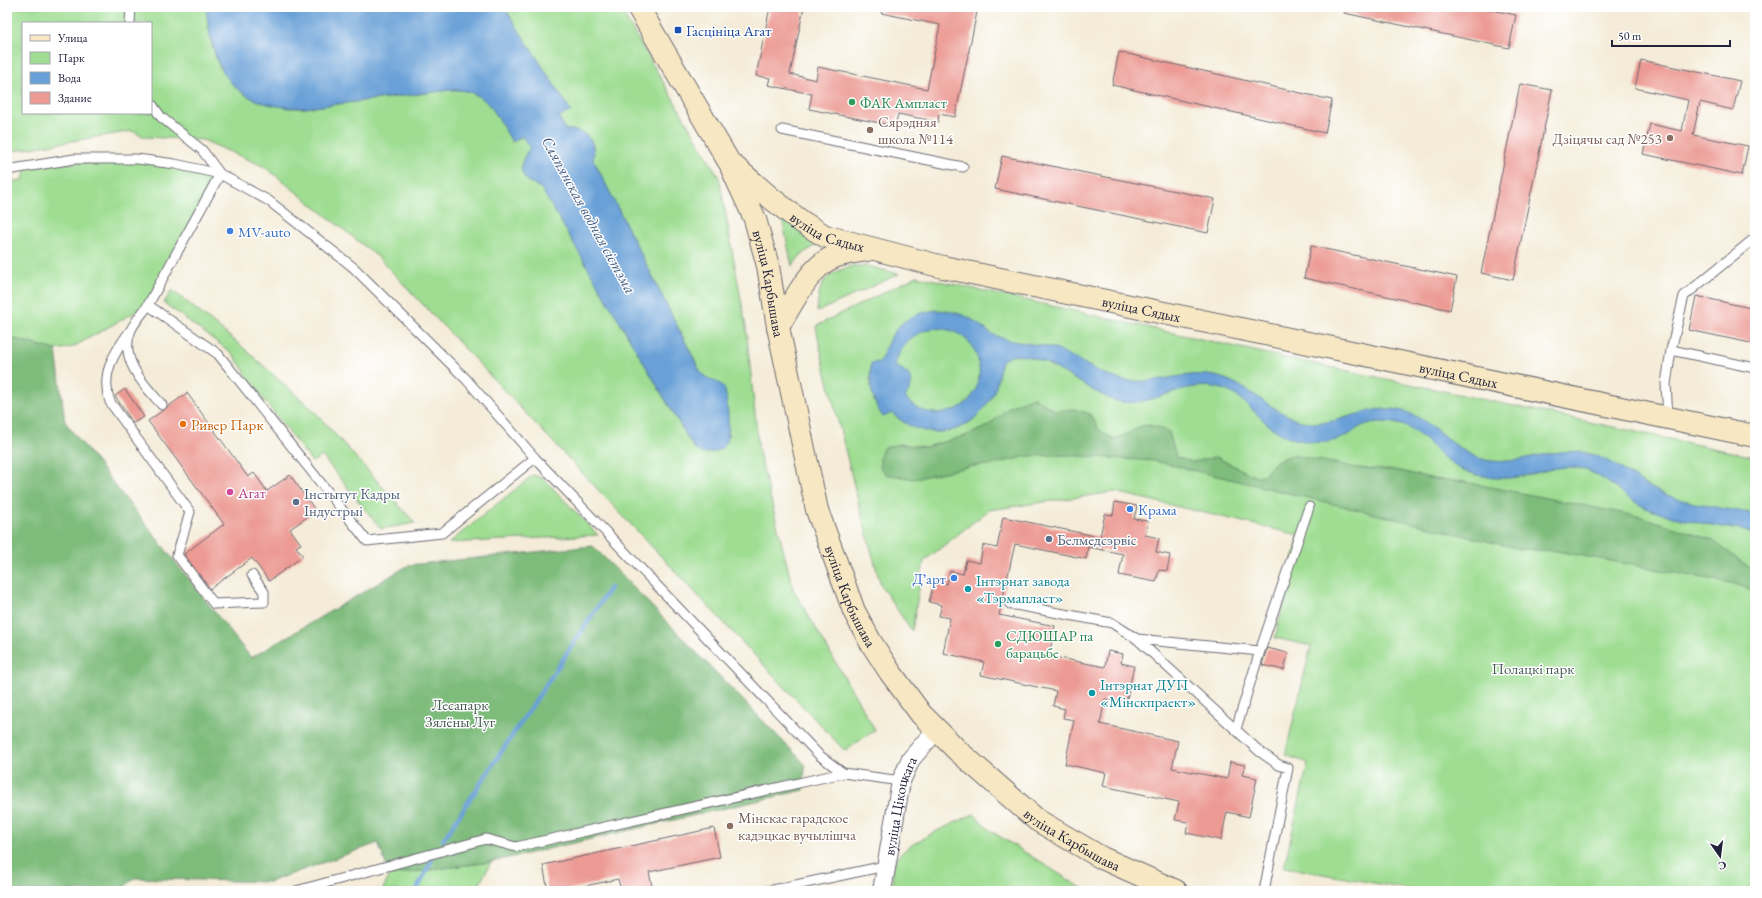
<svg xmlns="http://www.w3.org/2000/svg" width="1762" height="898" viewBox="0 0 1762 898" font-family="'EB Garamond',serif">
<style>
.green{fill:#9edd92;stroke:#608066;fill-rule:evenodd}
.forest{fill:#7ebc7c;stroke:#506f5c}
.water{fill:#69a0d7;stroke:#466189;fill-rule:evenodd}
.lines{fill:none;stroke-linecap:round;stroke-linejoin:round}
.stream{stroke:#69a0d7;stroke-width:4.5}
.building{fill:#ec9a93}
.lane-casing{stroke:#6c6972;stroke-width:11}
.street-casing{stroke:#6c6972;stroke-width:20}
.secondary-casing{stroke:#6c6972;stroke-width:24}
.lane{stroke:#fff;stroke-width:9}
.street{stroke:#fff;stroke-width:18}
.secondary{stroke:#f7e8c3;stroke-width:22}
.transit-dot{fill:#1a4fb4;stroke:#fff;stroke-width:1.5}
.leisure-dot{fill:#2e9e5b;stroke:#fff;stroke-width:1.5}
.education-dot{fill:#8d6e63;stroke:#fff;stroke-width:1.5}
.shop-dot{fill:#3f7fe0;stroke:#fff;stroke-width:1.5}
.food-dot{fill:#e8710a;stroke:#fff;stroke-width:1.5}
.hotel-dot{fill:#d1479c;stroke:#fff;stroke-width:1.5}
.service-dot{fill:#5c6f8a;stroke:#fff;stroke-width:1.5}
.culture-dot{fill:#0f9aa8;stroke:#fff;stroke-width:1.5}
.labels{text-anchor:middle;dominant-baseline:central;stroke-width:3;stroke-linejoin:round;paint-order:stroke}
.transit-label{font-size:15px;fill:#164399;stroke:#fff;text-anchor:start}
.leisure-label{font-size:15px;fill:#27864d;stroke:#fff;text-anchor:start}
.education-label{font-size:15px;fill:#785e54;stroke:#fff;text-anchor:start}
.street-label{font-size:15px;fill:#22223b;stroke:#fff}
.shop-label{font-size:15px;fill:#366cbe;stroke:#fff;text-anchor:start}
.food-label{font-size:15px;fill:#c56008;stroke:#fff;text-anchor:start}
.hotel-label{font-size:15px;fill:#b23c85;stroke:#fff;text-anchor:start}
.service-label{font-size:15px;fill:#4e5e75;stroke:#fff;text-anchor:start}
.culture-label{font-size:15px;fill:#0d838f;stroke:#fff;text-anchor:start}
.park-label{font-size:15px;fill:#475a55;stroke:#fff}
.water-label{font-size:16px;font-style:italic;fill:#425b81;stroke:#fff}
</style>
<rect width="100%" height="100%" fill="#fff"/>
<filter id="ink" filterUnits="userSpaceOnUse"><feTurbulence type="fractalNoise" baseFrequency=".025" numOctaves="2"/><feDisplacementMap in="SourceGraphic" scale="8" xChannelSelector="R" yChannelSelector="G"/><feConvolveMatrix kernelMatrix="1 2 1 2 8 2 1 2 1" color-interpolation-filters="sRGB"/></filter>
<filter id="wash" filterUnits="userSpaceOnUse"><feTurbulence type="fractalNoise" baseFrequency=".012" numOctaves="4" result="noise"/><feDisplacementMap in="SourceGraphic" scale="16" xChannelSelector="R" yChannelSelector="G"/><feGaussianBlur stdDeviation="0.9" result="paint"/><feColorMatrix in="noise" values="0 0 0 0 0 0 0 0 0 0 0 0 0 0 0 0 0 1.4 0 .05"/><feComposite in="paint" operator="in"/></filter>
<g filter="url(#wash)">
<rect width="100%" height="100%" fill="#f4ecd8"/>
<path class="green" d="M7 7H206L211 42 219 67 261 102 288 108H305L450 90C488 88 495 114 513 142L522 136 530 148 526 153 534 185 541 187 692 445 694 448 724 446C736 429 722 400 717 382L708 379 701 373 593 159C597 139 583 129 565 130L559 117 571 111 504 7H619L719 177 746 327 759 452 793 589 875 730 845 751 378 257 265 167 203 140 145 137 132 131 7 152ZM23 23H151V113H23Z
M137 159 220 174 148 305 73 347 56 350 7 337V182L23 180 26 166Z
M782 218 820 242 801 255 792 266Z
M853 266H868L899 274 817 312C819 282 823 274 853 266Z
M917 276 1268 354 1755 457V891H1418L1284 867 1308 763 1285 755 1311 646 1275 638 1299 535 1115 492 989 510 924 561 912 631 881 586 860 509 822 357 816 326Z
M172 290 239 344 315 412 415 523 381 529 322 456 312 462 261 396 233 354 164 303Z
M533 475 544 479 598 535 449 543Z
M974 814 991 831 1080 887 1089 891H894C893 882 891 870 895 861 904 843 955 823 974 814Z
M491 862 476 891H382L390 875Z"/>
<path class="forest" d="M7 337 56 350 65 422 251 658 409 565 593 546 805 764 804 790 491 862 390 875 378 843 269 882 134 878 120 891H7Z
M1033 397 1056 411 1074 409 1090 414 1099 430 1113 439C1141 433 1135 416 1169 432L1176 457 1192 462 1216 457 1256 477 1265 474 1276 461 1292 455 1358 468 1400 471 1434 479 1460 481 1642 517 1712 540 1755 572V591L1731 583 1556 551 1520 549 1155 461 1064 455 1028 456 990 465 972 466 913 479 886 474 880 467V457L883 448 899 444 926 447 965 436 988 426 1009 407Z"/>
<path class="water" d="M206 7H504L571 111 559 117 565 130C583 129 597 139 593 159L701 373C707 381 719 379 724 388 728 396 730 435 726 443 722 450 715 452 708 453 701 454 696 451 692 445L541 188C519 180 516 166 530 148L522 136 512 142C495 114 488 88 450 90L305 108C232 108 213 73 206 7Z
M936 310C951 311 964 313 977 323 984 328 990 334 999 337 1017 344 1037 343 1055 349 1077 357 1096 373 1118 379 1151 388 1186 368 1219 377 1252 386 1280 421 1313 423 1342 424 1369 404 1399 410 1432 417 1451 450 1482 459 1513 469 1553 445 1587 453 1613 459 1633 480 1657 491 1684 504 1725 508 1755 514V533C1723 526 1676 521 1646 508 1622 497 1605 474 1579 468 1558 464 1538 474 1518 477 1501 480 1481 477 1465 471 1438 462 1425 428 1394 423 1383 421 1367 422 1358 428 1353 431 1350 435 1344 437 1328 445 1308 443 1292 438 1260 429 1248 392 1214 387 1181 382 1153 406 1121 402 1089 397 1030 337 1002 361 998 372 998 385 992 396 971 437 925 444 892 413L883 417C871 400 869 383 871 363L880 362C891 331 901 315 936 310ZM929 329C991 321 997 410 940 413 926 414 914 408 905 397 917 382 911 373 895 366 899 347 910 335 929 329Z"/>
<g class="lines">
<path class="stream" d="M443 840 610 588
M416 891 432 860"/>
</g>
<g id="blocks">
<path class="building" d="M770 7H804L790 74 816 80 818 67 927 89 940 25 881 13 882 7H968V10L977 12 955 117 939 114 938 122 898 114 895 126 809 109 812 94 768 85 770 78 756 76Z
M1345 7H1478L1516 15 1509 48 1344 13Z
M1119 52 1332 100 1325 133 1112 85Z
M1641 60 1740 81 1733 110 1700 102 1693 135 1748 146 1742 175 1643 154 1650 124 1682 131 1688 100 1635 88Z
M1520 84 1552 90 1513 280 1481 273Z
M1002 156 1215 199 1208 233 995 189Z
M1311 246 1457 277 1450 310 1304 278Z
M1696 296 1755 309V344L1689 330Z
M125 389 144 417 133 423 115 396Z
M187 393 248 477 254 473 267 491 290 475 316 511 290 529 301 544 296 547 303 556 269 581 252 558 210 589 184 554 224 524 148 421Z
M1115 502 1137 506 1134 519 1148 521 1145 535 1159 538 1156 552 1170 555 1167 571 1159 570 1156 582 1119 575 1123 554 1088 547 1086 559 1015 544 999 615 1055 626 1049 656 1105 667 1108 651 1123 654 1121 663 1134 666 1126 703 1105 699 1100 724 1178 741 1172 768 1227 779 1230 762 1245 765 1242 775 1257 778 1249 817 1227 812 1221 840 1186 833 1188 822 1175 820 1179 802 1103 786 1106 773 1065 764 1074 720 1063 718 1065 709 1053 706 1056 691 981 675 984 662 943 653 950 618 939 616 942 605 929 602 934 581 947 584 950 571 963 574 966 560 980 563 983 545 997 548 1003 517 1100 537 1105 514 1113 515Z
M1267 648 1288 653 1284 670 1262 665Z
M714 828 720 857 649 872 653 891H621L618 879 561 891H548L543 865Z"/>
</g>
</g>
<g filter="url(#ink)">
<use href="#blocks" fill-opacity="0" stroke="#6c6972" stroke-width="1"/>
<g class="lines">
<defs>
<path id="lane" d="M130 23 131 7
M151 103 161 117 202 150 220 174
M782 130 963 167
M7 170 74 159H137L175 164 220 174 269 201 353 267 466 379 535 458 819 755 843 773 901 781
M220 174 148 305 218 354 367 541 442 533 535 458
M148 305C143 313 135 321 131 330 118 359 145 386 162 405
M130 331C114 353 100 374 110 402L190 512 177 555 214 604 264 602V592L252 575
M1671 350 1755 368
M1668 417 1666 384 1671 350 1684 296 1755 238
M1010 604 1112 623 1137 639 1259 751 1279 765 1288 768 1264 891
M1137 639 1260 651 1236 729
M1260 651 1309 507
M296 891 486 839 516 847 843 773
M768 891 885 866"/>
<g id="street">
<path id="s1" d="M882 891 901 781 911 759 936 730"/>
</g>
<g id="secondary">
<path id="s2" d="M638 7 729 162 772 199 802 222 825 236 943 267 1755 436"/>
<path id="s3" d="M732 169 755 219 768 266 778 327 817 510 854 611 870 641 890 672 921 714 958 751 1037 820 1102 858 1176 891"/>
<path d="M778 327C791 306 810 265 834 257 844 253 856 252 867 250"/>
</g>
</defs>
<use href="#lane" class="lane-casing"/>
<use href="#street" class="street-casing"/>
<use href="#secondary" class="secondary-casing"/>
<use href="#lane" class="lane"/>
<use href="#street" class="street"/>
<use href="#secondary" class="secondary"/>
</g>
</g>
<rect class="transit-dot" x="674" y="26" width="8" height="8" rx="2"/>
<g class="leisure-dot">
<circle cx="852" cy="102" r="4"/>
<circle cx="998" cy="644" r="4"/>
</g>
<g class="education-dot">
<circle cx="870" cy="130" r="4"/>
<circle cx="1670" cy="138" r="4"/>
<circle cx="730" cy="826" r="4"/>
</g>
<g class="shop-dot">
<circle cx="230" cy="231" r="4"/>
<circle cx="1130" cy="509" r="4"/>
<circle cx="954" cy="578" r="4"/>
</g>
<circle class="food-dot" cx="183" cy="424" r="4"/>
<circle class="hotel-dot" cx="230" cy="492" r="4"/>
<g class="service-dot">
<circle cx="296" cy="502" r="4"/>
<circle cx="1049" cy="539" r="4"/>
</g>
<g class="culture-dot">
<circle cx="968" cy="589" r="4"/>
<circle cx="1092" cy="693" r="4"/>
</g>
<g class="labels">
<g class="transit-label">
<text x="686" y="30">Гасцініца Агат</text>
</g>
<g class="leisure-label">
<text x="860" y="102">ФАК Ампласт</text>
<text x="1006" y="635">СДЮШАР па<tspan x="1006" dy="17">барацьбе</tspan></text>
</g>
<g class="education-label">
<text x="878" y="121">Сярэдняя<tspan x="878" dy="17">школа №114</tspan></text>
<text x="1662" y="138" text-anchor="end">Дзіцячы сад №253</text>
<text x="738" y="817">Мінскае гарадское<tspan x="738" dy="17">кадэцкае вучылішча</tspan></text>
</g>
<g class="street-label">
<text stroke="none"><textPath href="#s2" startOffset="302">вуліца Сядых</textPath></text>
<text stroke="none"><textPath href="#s3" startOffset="121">вуліца Карбышава</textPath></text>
<text stroke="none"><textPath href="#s2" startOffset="626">вуліца Сядых</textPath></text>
<text stroke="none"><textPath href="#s2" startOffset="950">вуліца Сядых</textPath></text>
<text stroke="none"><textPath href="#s3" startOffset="445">вуліца Карбышава</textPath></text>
<text stroke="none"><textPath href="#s1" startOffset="87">вуліца Цікоцкага</textPath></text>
<text stroke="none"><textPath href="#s3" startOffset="781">вуліца Карбышава</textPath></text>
</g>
<g class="shop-label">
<text x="238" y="231">MV-auto</text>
<text x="1138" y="509">Крама</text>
<text x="946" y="578" text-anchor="end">Дʼарт</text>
</g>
<g class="food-label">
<text x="191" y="424">Ривер Парк</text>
</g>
<g class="hotel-label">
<text x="238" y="492">Агат</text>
</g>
<g class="service-label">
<text x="304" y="493">Інстытут Кадры<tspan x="304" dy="17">Індустрыі</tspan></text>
<text x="1057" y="539">Белмедсэрвіс</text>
</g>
<g class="culture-label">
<text x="976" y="580">Інтэрнат завода<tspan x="976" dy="17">«Тэрмапласт»</tspan></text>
<text x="1100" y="684">Інтэрнат ДУП<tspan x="1100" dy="17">«Мінскпраект»</tspan></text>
</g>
<g class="park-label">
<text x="1533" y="668">Полацкі парк</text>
<text x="460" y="704">Лесапарк<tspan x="460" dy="17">Зялёны Луг</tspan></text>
</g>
<g class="water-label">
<text transform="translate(589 215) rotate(61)">Сляпянская водная сістэма</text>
</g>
</g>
<rect width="1762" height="898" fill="none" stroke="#fff" stroke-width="24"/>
<rect x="22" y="22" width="130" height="92" fill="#ffffff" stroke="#a7a7b1"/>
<rect x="30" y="35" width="20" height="6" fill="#f7e8c3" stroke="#a7a7b1"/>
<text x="58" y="42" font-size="12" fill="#22223b">Улица</text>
<rect x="30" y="52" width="20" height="12" fill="#9edd92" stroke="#a7a7b1"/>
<text x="58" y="62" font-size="12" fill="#22223b">Парк</text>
<rect x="30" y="72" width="20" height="12" fill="#69a0d7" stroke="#a7a7b1"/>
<text x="58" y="82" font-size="12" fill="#22223b">Вода</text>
<rect x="30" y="92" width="20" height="12" fill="#ec9a93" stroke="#a7a7b1"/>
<text x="58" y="102" font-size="12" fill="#22223b">Здание</text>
<g transform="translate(1720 856) rotate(166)" stroke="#ffffff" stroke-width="3" paint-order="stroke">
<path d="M0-3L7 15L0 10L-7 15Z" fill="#22223b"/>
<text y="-6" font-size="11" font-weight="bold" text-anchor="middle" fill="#22223b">С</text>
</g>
<path d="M1612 40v6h118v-6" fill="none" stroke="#22223b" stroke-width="2"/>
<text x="1618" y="40" font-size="12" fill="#22223b" stroke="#ffffff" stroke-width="3" paint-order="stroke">50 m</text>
</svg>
